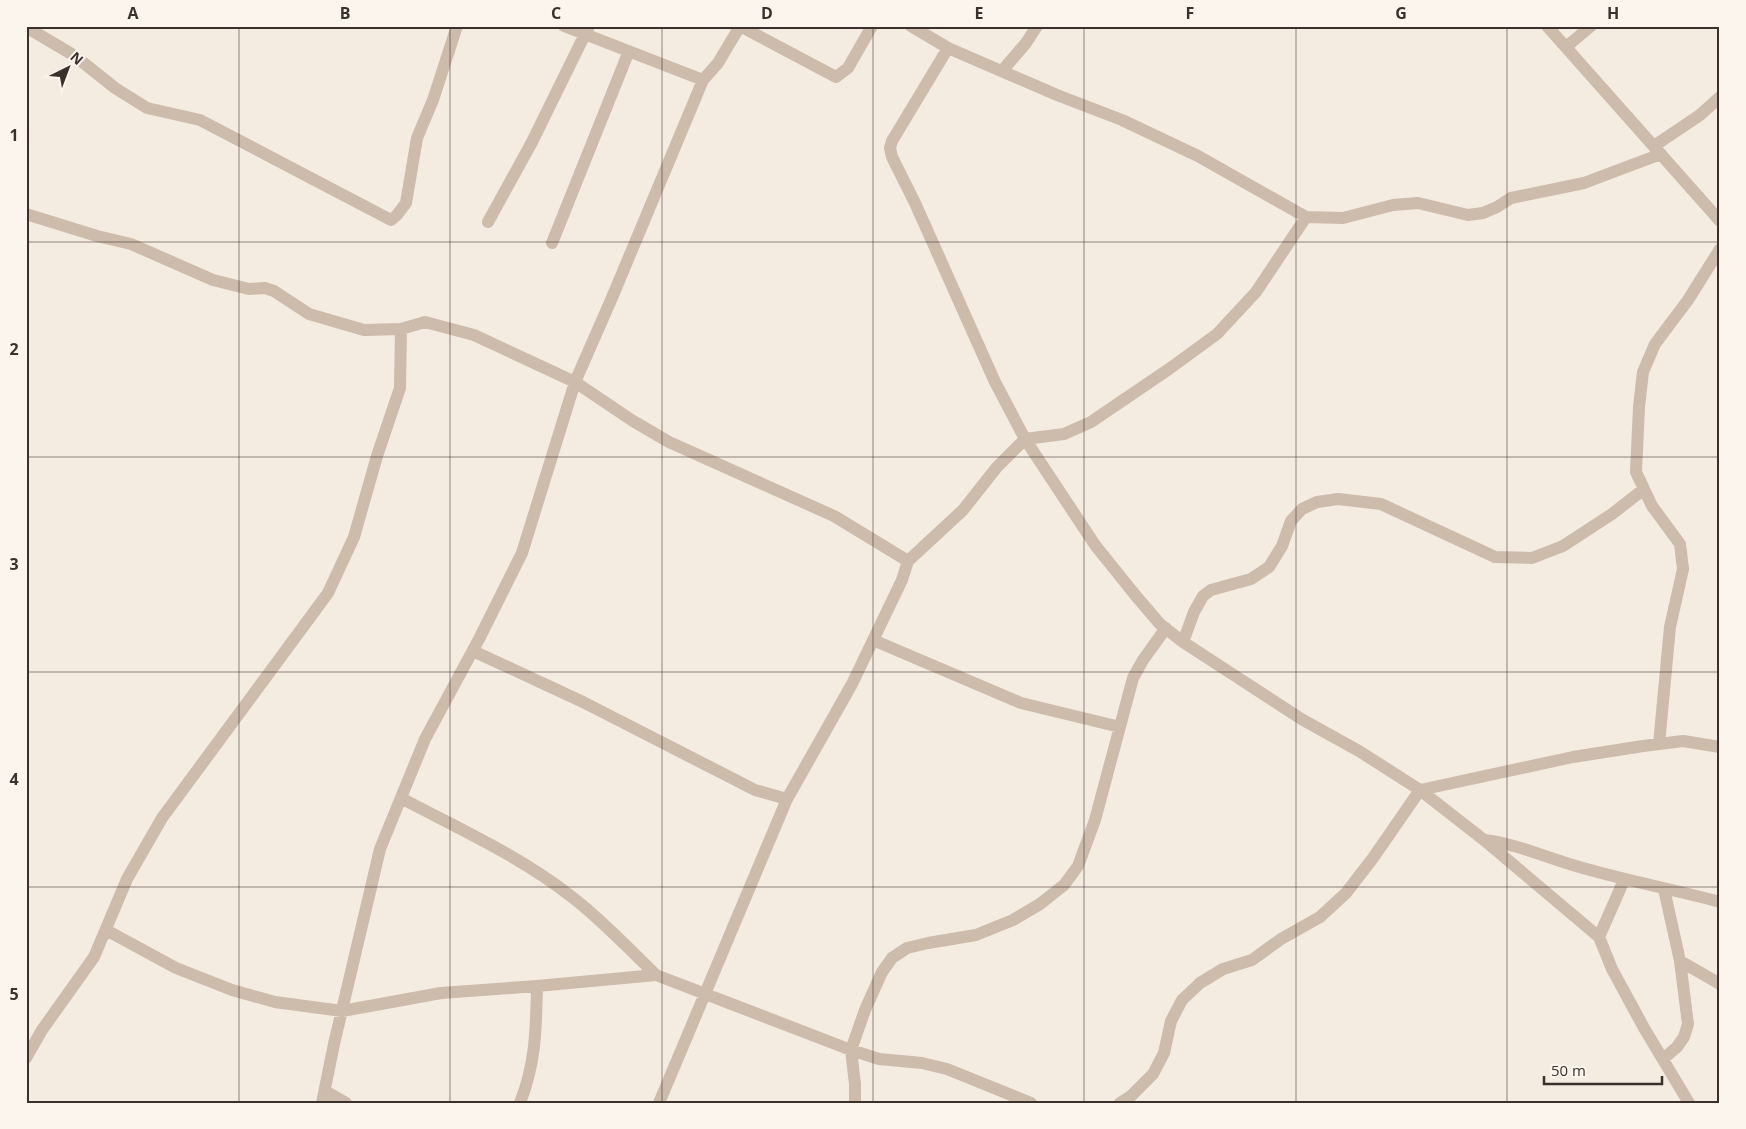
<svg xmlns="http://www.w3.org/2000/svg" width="1746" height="1129" viewBox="0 0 1746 1129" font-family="'Open Sans',sans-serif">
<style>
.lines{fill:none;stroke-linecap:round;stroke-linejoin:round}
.minor{stroke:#cdbbac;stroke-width:12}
.grid{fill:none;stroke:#3b302b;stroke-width:1;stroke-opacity:0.55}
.neatline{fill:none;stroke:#3b302b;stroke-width:2}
.grid-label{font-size:16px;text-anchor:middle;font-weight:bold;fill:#3b302b}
</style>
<rect width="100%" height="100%" fill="#f4ebe1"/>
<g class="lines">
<path class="minor" d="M564 26 703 80
M740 26 836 77 848 68 872 26
M911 26 948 48 1057 95 1122 120 1198 156 1306 217 1343 218 1393 205 1418 203 1468 215 1483 213 1497 207 1511 198 1584 183 1661 154
M1547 26 1720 221
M26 27 75 56 115 88 147 108 200 120 391 220 397 215 406 203 417 138 433 100 457 26
M1566 47 1591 26
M948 48 892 141 890 148 892 157 915 203 995 382 1025 439 1095 545 1136 596 1160 624 1183 642 1303 720 1359 751 1420 790 1484 840 1599 937 1612 969 1644 1028 1689 1103
M1002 71 1026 43 1037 26
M1654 146 1700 115 1720 97
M26 214 97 236 131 244 213 280 249 289 265 288 274 291 309 314 364 330 401 329 425 322 474 335 575 382 633 421 669 442 834 516 908 561
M488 222 532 142 589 26
M552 243 629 51
M873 640 1021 703 1120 727
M1183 642 1194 612 1203 596 1211 590 1251 579 1269 567 1282 546 1291 521 1302 509 1317 502 1338 499 1381 504 1495 557 1532 558 1563 546 1612 514 1644 489
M473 651 583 702 755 790 787 799
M1659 744 1670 627 1683 569 1680 544 1652 506 1636 472 1639 407 1643 372 1655 344 1688 300 1720 249
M401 798C459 829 520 856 572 897 602 920 629 949 656 975
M1484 840C1518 844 1544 857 1576 866 1623 880 1672 889 1720 902
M106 930 176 968 232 990 275 1002 342 1011 441 993 537 986 656 975 851 1050 879 1059 922 1063 947 1069 1031 1103
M1599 937 1624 880
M1680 961 1720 984
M26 1058 42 1030 94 957 127 879 162 818 328 593 354 537 377 456 400 388 401 329
M1663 1059 1677 1047 1684 1037 1688 1024 1680 961 1664 889
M325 1091 346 1103
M322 1103 334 1044 380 849 425 739 479 639 522 553 575 382 611 300 703 80 718 63 740 26
M520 1103C536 1062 536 1029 537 986
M659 1103 787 799 852 684 902 580 908 561 963 510 997 467 1025 439 1064 434 1091 422 1169 369 1217 334 1256 292 1306 217
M855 1103V1084L851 1050 865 1010 882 972 892 958 907 948 928 943 976 935 1013 920 1040 904 1064 885 1078 866 1095 820 1133 678 1143 660 1166 628
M1120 1103 1131 1096 1153 1074 1164 1053 1171 1021 1182 1000 1200 983 1223 969 1252 960 1281 939 1320 917 1346 893 1373 858 1420 790 1573 757 1643 746 1683 741 1720 747"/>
</g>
<path class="grid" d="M239 26V1103M450 26V1103M662 26V1103M873 26V1103M1084 26V1103M1296 26V1103M1507 26V1103M26 242H1720M26 457H1720M26 672H1720M26 887H1720"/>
<rect width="1746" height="1129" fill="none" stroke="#fbf5ee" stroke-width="55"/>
<g transform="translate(68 68) rotate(42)" stroke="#fbf5ee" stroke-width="4" paint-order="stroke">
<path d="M0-4L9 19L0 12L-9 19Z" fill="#3b302b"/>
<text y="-8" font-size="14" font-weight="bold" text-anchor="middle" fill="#3b302b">N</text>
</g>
<path d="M1544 1076v8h118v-8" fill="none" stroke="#3b302b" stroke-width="2.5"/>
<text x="1551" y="1076" font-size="15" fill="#3b302b" stroke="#fbf5ee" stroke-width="4" paint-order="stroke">50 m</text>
<rect x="28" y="28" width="1690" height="1074" class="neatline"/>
<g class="grid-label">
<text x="133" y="19">A</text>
<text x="345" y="19">B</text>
<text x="556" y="19">C</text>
<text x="767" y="19">D</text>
<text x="979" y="19">E</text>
<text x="1190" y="19">F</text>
<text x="1401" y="19">G</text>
<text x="1613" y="19">H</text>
<text x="14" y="141">1</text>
<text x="14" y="355">2</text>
<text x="14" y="570">3</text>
<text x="14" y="785">4</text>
<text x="14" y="1000">5</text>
</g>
</svg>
